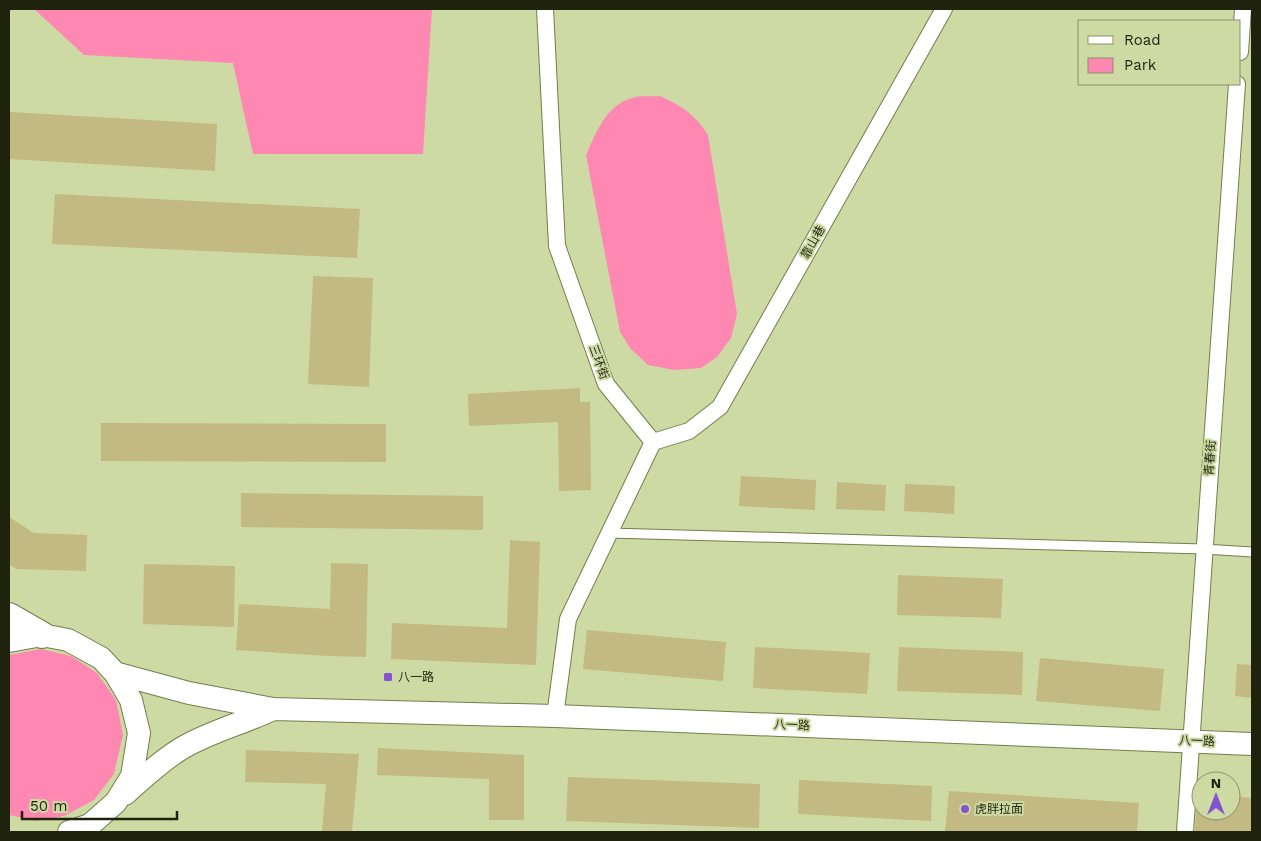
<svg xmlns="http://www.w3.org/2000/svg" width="1261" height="841" viewBox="0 0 1261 841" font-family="'Work Sans','Noto Sans SC',sans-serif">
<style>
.green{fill:#fe88b2}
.building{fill:#c3b982}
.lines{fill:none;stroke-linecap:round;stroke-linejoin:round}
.lane-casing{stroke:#737e4b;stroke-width:11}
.street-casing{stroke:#737e4b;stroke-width:18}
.secondary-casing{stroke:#737e4b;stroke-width:24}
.primary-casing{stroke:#737e4b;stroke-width:28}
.lane{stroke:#fff;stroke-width:9}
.street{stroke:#fff;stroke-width:16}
.secondary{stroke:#fff;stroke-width:22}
.primary{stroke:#fff;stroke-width:26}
.poi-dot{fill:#8454cd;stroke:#cedaa4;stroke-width:2}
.labels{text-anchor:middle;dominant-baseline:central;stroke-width:4;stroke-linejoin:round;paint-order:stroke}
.street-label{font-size:12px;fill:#1f230e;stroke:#cedaa4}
.poi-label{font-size:12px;fill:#1f230e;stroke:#cedaa4;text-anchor:start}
</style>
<rect width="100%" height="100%" fill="#cedaa4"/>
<path class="green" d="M34 9H432L423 154H253L233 63 84 55Z
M660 96C682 106 695 114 708 135L737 314 731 338 717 357 701 368 674 370 648 365 630 348 620 332 586 155C596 133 606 105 632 98 640 95 651 97 660 96Z
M41 649 71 656 97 673 116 700 123 735 114 774 94 800 64 816 36 821 9 815V655Z"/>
<path class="building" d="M10 112 217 124 215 171 9 159Z
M55 194 360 209 357 258 52 244Z
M313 276 373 278 369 387 308 384Z
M580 388V402H590L591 490 559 491 558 422 469 426 468 394Z
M101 423 386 424V462L101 461Z
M741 476 816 480 815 510 739 506Z
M837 482 886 485 885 511 836 509Z
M905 484 955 486 954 514 904 511Z
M241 493 483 496V530L241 527Z
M9 517 34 533 87 535 86 571 16 569 9 564Z
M510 540 540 542 536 665 391 659 392 623 507 628Z
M331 563 368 564 366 657 328 656 236 650 239 604 330 609Z
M144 564 235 566 234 627 143 624Z
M898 575 1003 579 1001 618 897 615Z
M587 630 726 642 723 681 583 669Z
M755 647 870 653 867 694 753 688Z
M899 647 1023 652 1022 695 897 691Z
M1040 658 1164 669 1160 711 1036 701Z
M1237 664 1252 665V698L1235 696Z
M378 748 524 755V820H489V779L377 775Z
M246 750 359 754 352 832H322L326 784 245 782Z
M568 777 760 784 759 828 566 821Z
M799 780 932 786 931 821 798 814Z
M949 791 1139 803 1137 832H945Z
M1197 794H1201V811H1231V796L1252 798V832H1195Z"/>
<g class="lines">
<defs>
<path id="lane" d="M609 533 1204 549 1252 552"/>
<path id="street" d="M545 9 557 246 606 384 653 442
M1240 52 1243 9
M653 442 689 431 720 407 944 9
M555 716 568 619 653 442
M1185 832 1237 84"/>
<path id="secondary" d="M9 641 42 635 68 640 101 658 115 673 131 700 139 733 132 776 116 802 90 825 69 832
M115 673 189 693 273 709 555 716 1252 744
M125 794C143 778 163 759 184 747 212 731 244 723 273 709"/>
<path id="primary" d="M9 616 42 635"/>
</defs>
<use href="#lane" class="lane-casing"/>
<use href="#street" class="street-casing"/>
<use href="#secondary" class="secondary-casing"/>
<use href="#primary" class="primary-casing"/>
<use href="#lane" class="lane"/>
<use href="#street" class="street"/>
<use href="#secondary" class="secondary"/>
<use href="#primary" class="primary"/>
</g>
<g class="poi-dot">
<rect x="383" y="672" width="10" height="10" rx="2.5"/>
<circle cx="965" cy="809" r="5"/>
</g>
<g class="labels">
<g class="street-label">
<text transform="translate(813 242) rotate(-61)">靠山巷</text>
<text transform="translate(599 362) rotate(70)">三环街</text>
<text transform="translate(1210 458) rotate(-86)">青春街</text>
<text transform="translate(792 725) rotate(2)">八一路</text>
<text transform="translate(1197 741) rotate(2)">八一路</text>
</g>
<g class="poi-label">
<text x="398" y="677">八一路</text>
<text x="975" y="809">虎胖拉面</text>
</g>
</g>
<rect width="1261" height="841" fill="none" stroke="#1f230e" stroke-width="20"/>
<rect x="1078" y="20" width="162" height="65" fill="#cedaa4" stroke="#889168"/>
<rect x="1088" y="36" width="25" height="8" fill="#ffffff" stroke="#889168"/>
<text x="1124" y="45" font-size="15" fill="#1f230e">Road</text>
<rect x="1088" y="58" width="25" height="15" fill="#fe88b2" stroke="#889168"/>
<text x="1124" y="70" font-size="15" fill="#1f230e">Park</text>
<g transform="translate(1216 796)"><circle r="24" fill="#cedaa4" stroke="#889168"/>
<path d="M0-4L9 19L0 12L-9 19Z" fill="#8454cd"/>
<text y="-8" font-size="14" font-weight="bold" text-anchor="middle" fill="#1f230e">N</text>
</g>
<path d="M22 811v8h155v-8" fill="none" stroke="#1f230e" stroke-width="2.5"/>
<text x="30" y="811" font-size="15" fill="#1f230e" stroke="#cedaa4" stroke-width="4" paint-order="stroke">50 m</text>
</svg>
